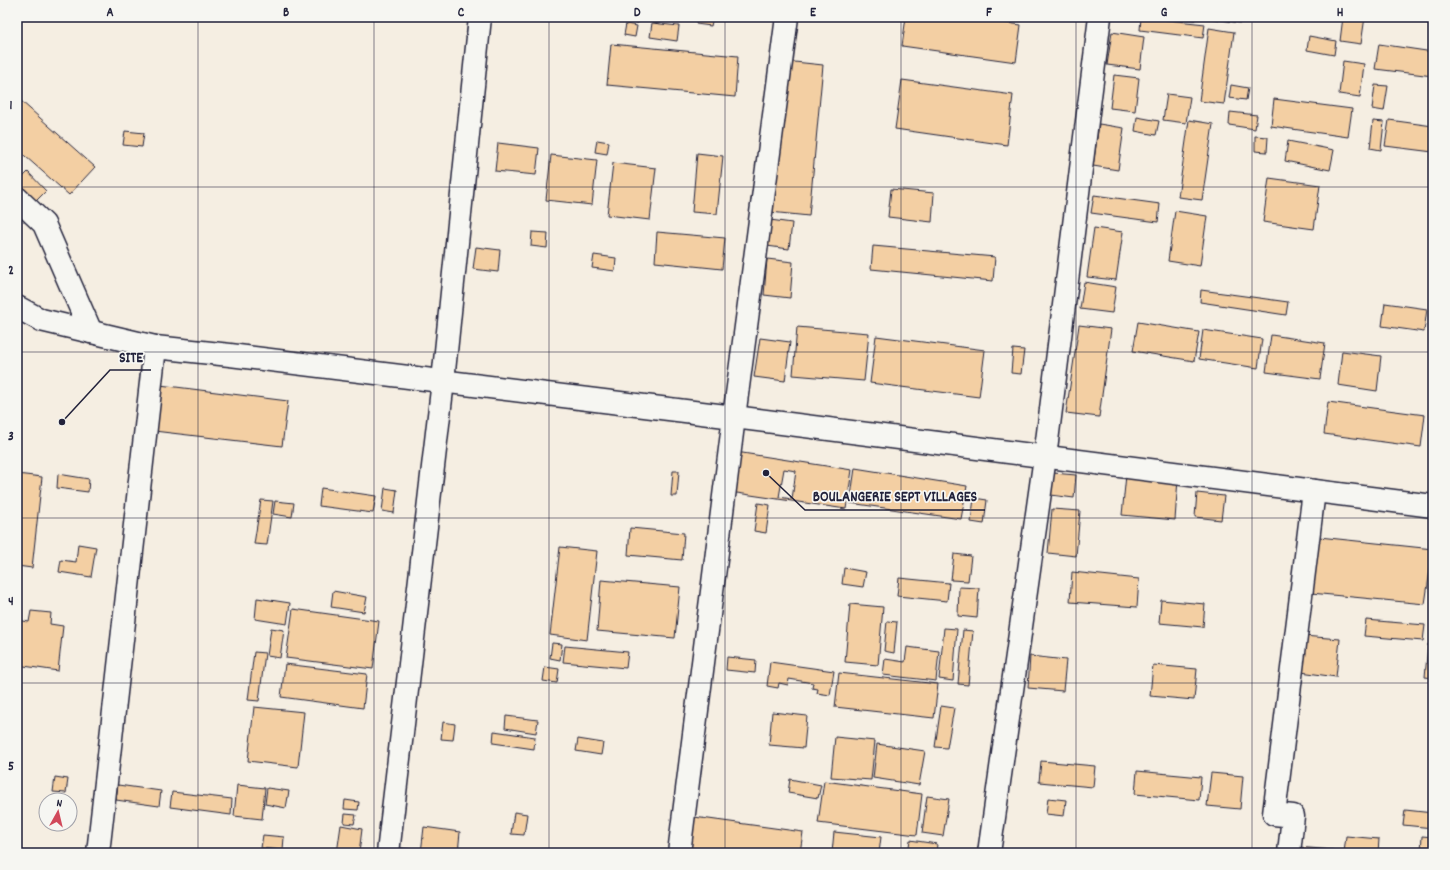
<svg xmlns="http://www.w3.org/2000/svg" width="1450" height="870" viewBox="0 0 1450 870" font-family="Dekko,sans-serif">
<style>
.building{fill:#f3cfa3;stroke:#22223b;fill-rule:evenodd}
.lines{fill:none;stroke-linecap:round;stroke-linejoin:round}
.minor-casing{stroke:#22223b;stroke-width:25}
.major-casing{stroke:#22223b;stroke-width:25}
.minor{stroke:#f6f6f2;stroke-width:22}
.major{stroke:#f6f6f2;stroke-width:22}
.grid{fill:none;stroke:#22223b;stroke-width:1;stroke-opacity:0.55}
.leader{fill:none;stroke:#22223b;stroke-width:1.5}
.callout-dot{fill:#22223b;stroke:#f6f6f2;stroke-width:1.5}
.callout-label{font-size:15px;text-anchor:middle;font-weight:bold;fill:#22223b;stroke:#f6f6f2;stroke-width:3.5;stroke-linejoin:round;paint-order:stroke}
.neatline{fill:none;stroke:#22223b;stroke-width:1.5}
.grid-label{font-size:13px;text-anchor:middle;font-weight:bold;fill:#22223b}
</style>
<rect width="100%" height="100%" fill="#f5eee2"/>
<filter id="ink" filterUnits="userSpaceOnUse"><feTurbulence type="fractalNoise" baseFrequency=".025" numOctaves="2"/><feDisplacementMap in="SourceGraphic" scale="8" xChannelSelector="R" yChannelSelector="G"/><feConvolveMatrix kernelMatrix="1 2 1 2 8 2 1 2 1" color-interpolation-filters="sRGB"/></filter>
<g filter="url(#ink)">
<path class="building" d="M626 17H639L638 23 625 21Z
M697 17H713L711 26 696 24Z
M906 17H965L1021 25 1016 62 902 46Z
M1141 17 1205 24 1203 38 1140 30Z
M1180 17H1196L1195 20 1179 19Z
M1202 17H1241L1240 23Z
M1343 17H1365L1361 44 1340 41Z
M652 23 679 26 677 41 650 37Z
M626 24 637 26 635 37 624 35Z
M1209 28 1234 32 1224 104 1199 101Z
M1112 32 1144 37 1140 69 1107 65Z
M1309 36 1336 41 1334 55 1307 50Z
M611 44 738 56 735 97 607 85Z
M1379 44 1433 52V76L1375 69Z
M785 61 823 65 809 216 770 212Z
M1343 61 1364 64 1360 97 1339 94Z
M1114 75 1139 78 1135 111 1110 108Z
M902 80 1013 95 1007 145 895 129Z
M1231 85 1248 88 1246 100 1229 98Z
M1375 85 1388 86 1384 111 1372 109Z
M1167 94 1190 97 1186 123 1163 120Z
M1274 99 1352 109 1348 137 1271 126Z
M21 101 95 167 69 195 17 149V106Z
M1230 112 1257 115 1255 129 1229 125Z
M1137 117 1159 121 1156 135 1135 131Z
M1189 120 1213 124 1202 200 1178 197Z
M1389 120 1433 126V152L1385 146Z
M1373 121 1384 122 1381 150 1370 148Z
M1099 124 1124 128 1118 170 1093 166Z
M125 131 144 133 142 147 123 145Z
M1255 136 1268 137 1267 152 1255 151Z
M597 140 609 142 607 154 595 152Z
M1288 141 1334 150 1330 170 1285 161Z
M498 143 539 148 536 175 495 171Z
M697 153 723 156 717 214 692 212Z
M551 155 597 160 592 205 546 200Z
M613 163 656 168 650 220 607 215Z
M28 172 46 191 17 220V183Z
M1269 178 1320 185 1314 229 1263 222Z
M891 189 934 193 932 222 888 217Z
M1094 195 1160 204 1158 222 1091 213Z
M1175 211 1207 216 1200 266 1168 261Z
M770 220 792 223 789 249 767 246Z
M1094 228 1123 232 1116 280 1087 277Z
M532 232 548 233 547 248 531 246Z
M657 232 725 238 722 269 655 262Z
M873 246 995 257 993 281 871 269Z
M476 247 500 250 498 272 473 269Z
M594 255 616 258 615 271 592 268Z
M767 259 793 262 790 298 764 295Z
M1084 282 1116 287 1112 313 1080 309Z
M1201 290 1288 302 1286 315 1200 302Z
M1385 303 1427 309 1424 332 1382 326Z
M1138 322 1199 332 1194 361 1133 351Z
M1079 325 1111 329 1099 417 1066 413Z
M797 327 869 333 864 381 793 375Z
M1203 330 1262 339 1258 368 1199 359Z
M1271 335 1325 343 1320 379 1266 372Z
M876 336 985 350 979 397 870 383Z
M760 338 790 342 785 381 754 377Z
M1013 349 1024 350 1021 374 1011 373Z
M1342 351 1381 356 1377 391 1338 385Z
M160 385 288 401 282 446 154 431Z
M1328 402 1425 415 1421 447 1324 434Z
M736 452 852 470 846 509 730 492ZM784 469 796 471 792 499 779 497Z
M855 468 967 486 961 519 850 503Z
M673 471H679L677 496H671Z
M1053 473 1076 475 1074 498 1051 495Z
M17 474 42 477 32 568 17 566Z
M58 474 89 479 88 492 57 488Z
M1126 475 1178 479 1175 520 1122 515Z
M321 488 376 496 373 513 319 506Z
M385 488 397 490 394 513 382 511Z
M1197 493 1224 496 1221 520 1195 517Z
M974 498 987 500 984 524 971 522Z
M261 500 273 501 267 545 254 544Z
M275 501 294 503 292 517 273 514Z
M758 503 770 505 766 533 754 531Z
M1052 509 1080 511 1076 556 1048 553Z
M630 528 684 533 682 560 628 555Z
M1319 537 1433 549 1425 604 1311 593Z
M78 544 96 547 91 577 59 572 61 560 76 562Z
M560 547 597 551 587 640 550 635Z
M954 554 971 556 968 581 951 580Z
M844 568 866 572 863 587 842 584Z
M1072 572 1139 579 1137 607 1070 602Z
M899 578 949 583 947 601 897 596Z
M601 580 680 587 675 638 597 631Z
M959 587 979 588 977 618 958 616Z
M333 591 367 597 364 612 331 607Z
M257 598 290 603 287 624 255 619Z
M1161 600 1205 604 1203 627 1159 623Z
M850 604 883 607 878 665 845 662Z
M293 609 379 621 373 669 286 658Z
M31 611 51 613 50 624 63 626 58 671 17 665V620L29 622Z
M1366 620 1425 625 1423 641 1364 636Z
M887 621 897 622 894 653 884 651Z
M271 628 284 630 280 658 267 656Z
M944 628 957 629 953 681 939 679Z
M963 630 973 631 968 685 958 684Z
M1303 636 1340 639 1336 677 1301 672Z
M552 643 562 644 560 660 550 658Z
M1428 644 1433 645V678L1425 677Z
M565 646 628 652 626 668 563 662Z
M907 647 939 651 936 681 883 675 885 659 905 662Z
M254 652 265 653 259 701 248 700Z
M1030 656 1066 660 1063 691 1028 688Z
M727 657 756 660 755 673 726 670Z
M770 662 834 671 830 695 817 693 818 689 812 688 813 683 789 679 788 685 779 683 778 688 767 686Z
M285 664 367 674 363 708 281 697Z
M1153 665 1197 669 1194 700 1150 696Z
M545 667 559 669 557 683 543 681Z
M839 673 938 684 934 718 835 707Z
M941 706 954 708 947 748 935 747Z
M254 707 304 712 298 767 248 761Z
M772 712 807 716 804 748 769 745Z
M506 716 538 720 536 733 505 728Z
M443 722 455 724 453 740 441 739Z
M494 731 535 737 534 749 493 743Z
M835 737 875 741 871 780 831 777Z
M578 739 603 743 601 755 576 751Z
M877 744 925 751 919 785 873 778Z
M1041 761 1095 766 1093 787 1039 782Z
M1137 771 1201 777 1199 800 1135 794Z
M1211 773 1243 776 1240 809 1207 806Z
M55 777 68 779 66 793 53 792Z
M790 779 821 785 818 798 788 793Z
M824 781 922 794 917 835 818 823Z
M118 785 161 791 159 806 116 800Z
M237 785 265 788 262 819 234 816Z
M267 788 289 791 286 808 265 804Z
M172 792 232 799 231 815 170 807Z
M927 796 949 799 943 836 922 833Z
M1048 798 1066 800 1064 816 1046 814Z
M345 800 359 802 358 810 344 809Z
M1405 810 1433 813V828L1403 825Z
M514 812 527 814 524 835 511 834Z
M345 814 356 815 354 824 344 823Z
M694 817 803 832 800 853H720L690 849Z
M341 825 362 829 359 853H337Z
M424 827 460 832 458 853H421Z
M834 832 881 837 879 853H832Z
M263 835 284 837 283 850 261 848Z
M1346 836 1379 839 1378 853H1344Z
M1422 836 1433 837V852L1421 851Z
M910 840 937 844 936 853H908Z
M1298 847 1333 850V853H1297Z
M401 848 415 850V853H400Z"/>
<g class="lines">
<defs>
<path id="minor" d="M17 198 44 224 91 332
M98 853 155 347
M388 853 443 381 480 17
M679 853 734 417 787 17
M989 853 1045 457 1100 17
M1289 853 1293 816 1274 814 1314 491"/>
<path id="major" d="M17 307 41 320 155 347 230 355 734 417 1433 506"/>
</defs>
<use href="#minor" class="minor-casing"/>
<use href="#major" class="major-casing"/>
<use href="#minor" class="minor"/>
<use href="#major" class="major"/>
</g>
</g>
<path class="grid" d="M198 17V853M374 17V853M549 17V853M725 17V853M901 17V853M1076 17V853M1252 17V853M17 187H1433M17 352H1433M17 518H1433M17 683H1433"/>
<path class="leader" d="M62 422L110 370H151M766 473L805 510H985"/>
<g class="callout-dot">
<circle cx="62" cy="422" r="4"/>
<circle cx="766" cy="473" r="4"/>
</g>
<g class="callout-label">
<text x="131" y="362">SITE</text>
<text x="895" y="501">BOULANGERIE SEPT VILLAGES</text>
</g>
<rect width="1450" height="870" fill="none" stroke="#f6f6f2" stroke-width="44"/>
<g transform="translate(58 812) rotate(8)"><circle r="19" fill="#f6f6f2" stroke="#a1a1a9"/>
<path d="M0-3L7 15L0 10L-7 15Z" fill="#d1495b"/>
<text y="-6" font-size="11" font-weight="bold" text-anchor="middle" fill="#22223b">N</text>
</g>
<rect x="22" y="22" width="1406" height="826" class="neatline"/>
<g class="grid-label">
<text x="110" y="16">A</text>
<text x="286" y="16">B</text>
<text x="461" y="16">C</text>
<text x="637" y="16">D</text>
<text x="813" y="16">E</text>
<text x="989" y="16">F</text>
<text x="1164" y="16">G</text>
<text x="1340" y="16">H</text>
<text x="11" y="109">1</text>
<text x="11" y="274">2</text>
<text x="11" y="440">3</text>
<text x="11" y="605">4</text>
<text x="11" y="770">5</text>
</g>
</svg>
